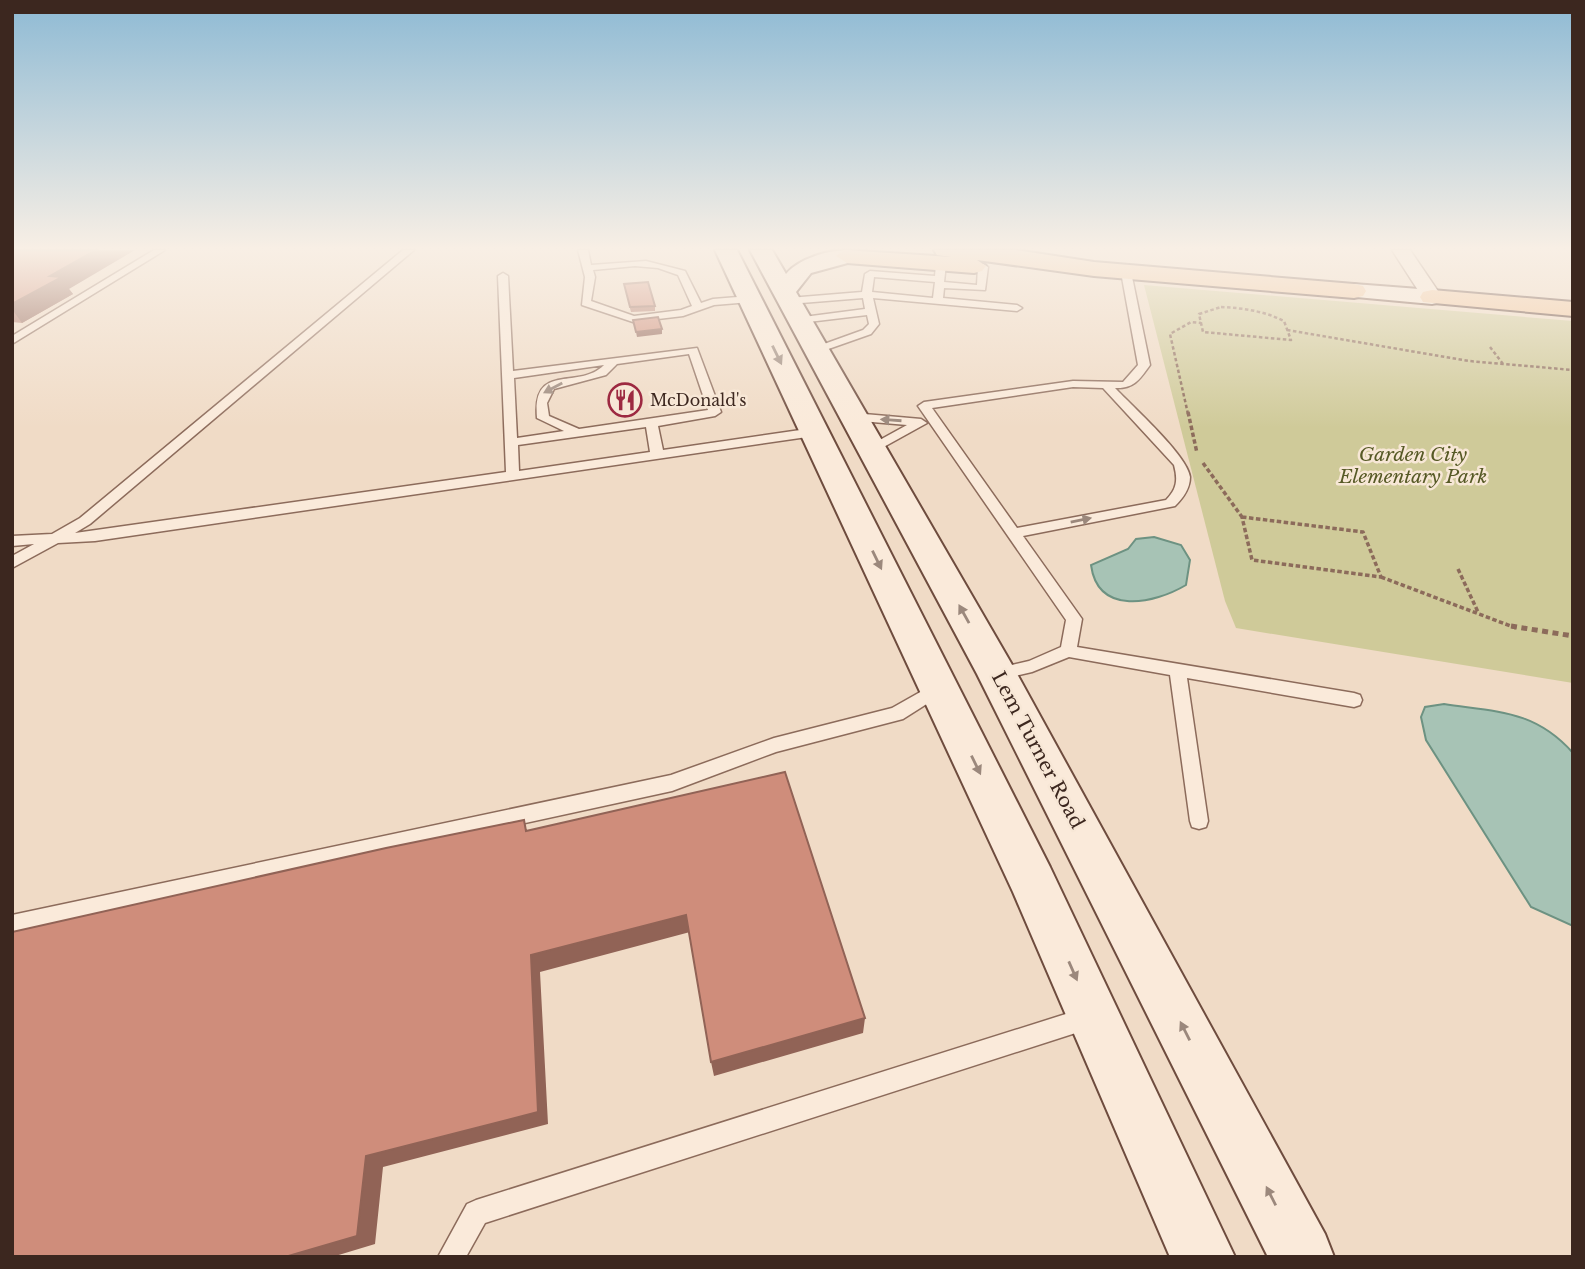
<svg xmlns="http://www.w3.org/2000/svg" width="1585" height="1269" viewBox="0 0 1585 1269" font-family="'Libre Baskerville',serif">
<style>
.green{fill:#cfca99}
.water{fill:#a7c3b5;stroke:#6d9282;stroke-width:2}
.lines{fill:none;stroke-linecap:round;stroke-linejoin:round}
.service-casing{stroke:#8c6b5b;stroke-width:3}
.minor-casing{stroke:#8c6b5b;stroke-width:3}
.secondary-casing{stroke:#6e4c3e;stroke-width:4}
.primary-casing{stroke:#5a3a2f;stroke-width:4}
.path-far2{stroke:#8c6b5b;stroke-width:2.5;stroke-dasharray:3.5 2.5;stroke-linecap:butt}
.path-far1{stroke:#8c6b5b;stroke-width:3.5;stroke-dasharray:4.5 2.5;stroke-linecap:butt}
.path{stroke:#8c6b5b;stroke-width:5;stroke-dasharray:6 4.5;stroke-linecap:butt}
.service{fill:#faeada;fill-rule:evenodd}
.minor{fill:#faeada;fill-rule:evenodd}
.secondary{fill:#faeada;fill-rule:evenodd}
.primary{fill:#f3c79d;fill-rule:evenodd}
.wall{fill:#b2796a}
.shaded-wall{fill:#916356}
.building{fill:#cf8d7b;stroke:#916356;stroke-width:2}
.oneway{fill:#9b887c}
.labels{text-anchor:middle;dominant-baseline:central;stroke-width:5;stroke-linejoin:round;paint-order:stroke}
.far-poi-label{font-size:16px;fill:#3c271f;stroke:#f7e7d6;text-anchor:start}
.park-label{font-size:19px;font-style:italic;fill:#565925;stroke:#f7e7d6}
.street-label{font-size:19px;fill:#3c271f;stroke:#f7e7d6}
</style>
<rect width="100%" height="100%" fill="#f0dbc6"/>
<path class="green" d="M1144 285 1573 321V683L1236 628 1225 601Z"/>
<path class="water" d="M1154 537 1181 545 1190 560 1186 585C1154 604 1098 616 1091 565L1128 549 1136 539Z
M1444 704C1497 712 1535 710 1573 753V926L1531 907 1426 740 1421 717 1425 707Z"/>
<g class="lines">
<defs>
<path id="service" d="M154 250H165L12 344V336Z
M403 250H414L90 524 75 533 506 472 498 276 503 273 508 276 513 371 697 348 721 412 715 416 658 426 663 450 814 428 820 432 814 436 95 541 58 543 12 568V556L34 544 12 546V536L52 534 80 518ZM689 354 708 410 579 429 549 416 547 403 554 389 606 375 617 364ZM604 365C578 391 532 361 537 418L564 431 517 438 514 378ZM646 427 650 452 519 471 518 445Z
M578 250H588L591 265 646 261 685 271 701 303 713 299 750 296 755 299 750 302 714 305 683 316 633 322 582 305 585 277ZM635 266 658 268 678 275 692 306 681 310 634 316 591 301 595 277 593 270Z
M941 261 946 264 944 282 977 285 978 267 983 264 988 267 985 290 944 288 943 298 1017 305 1022 308 1017 311 873 298 879 324 871 334 817 353 812 350 813 348 863 330 869 324 867 315 800 323 796 322V318L865 309 863 298 789 304 784 301 789 298 862 292 865 274 870 271 935 276 936 264ZM874 277 935 282 933 298 872 292Z
M1126 269 1131 272 1150 365C1140 379 1134 389 1115 388 1132 406 1188 456 1190 477 1190 489 1183 498 1175 506L1023 536 1082 619 1077 647 1354 693 1360 695 1362 700 1360 705 1354 707 1187 678 1208 821 1206 827 1199 829 1192 827 1190 821 1170 675 1069 657 1032 672 997 680 991 678 989 674 991 670 1029 661 1061 647 1066 620 918 406 924 402 1073 381 1123 382 1138 365 1121 272ZM1073 387 1103 388 1174 465C1178 480 1177 489 1166 500L1017 528 932 408Z
M853 413 921 419 927 423 871 454 867 453V447L907 425 849 420 847 417Z
M938 682 944 683 946 688 944 693 903 719 776 752 672 791 12 935V915L671 775 774 738 892 708Z
M1088 1007 1096 1010 1099 1018 1096 1026 1088 1029 485 1223 466 1257H438L467 1204 476 1200Z"/>
<path id="minor" d="M1392 250H1410L1442 297 1439 301H1425Z"/>
<path id="secondary" d="M715 250H737L1050 867 1235 1257H1170L1013 892Z
M750 250H772L786 274C799 258 835 247 855 251L858 256 855 261 811 273 796 292 1011 663 1325 1234 1334 1257H1268L977 674Z
M1354 284 1432 290 1441 292 1444 297 1441 302 1432 304 1345 296 1342 291 1345 286Z"/>
<path id="primary" d="M844 250 951 257 937 255 934 250H1016L1094 262 1354 284 1363 286 1366 291 1363 296 1354 298 1094 276 977 260 986 266 982 271 974 273 847 263 836 256Z
M1432 290 1573 302V316L1423 302 1420 297 1423 292Z"/>
</defs>
<use href="#service" class="service-casing"/>
<use href="#minor" class="minor-casing"/>
<use href="#secondary" class="secondary-casing"/>
<use href="#primary" class="primary-casing"/>
<path class="path-far2" d="M1221 307C1243 308 1264 311 1284 321L1291 340 1203 332 1199 314Z
M1287 330 1469 361 1573 370
M1490 347 1503 364
M1188 414 1170 334 1191 322 1201 323"/>
<path class="path-far1" d="M1188 412 1197 453
M1203 463 1242 517
M1242 517 1363 532 1381 577 1252 560Z
M1458 569 1478 612
M1381 577 1516 628"/>
<path class="path" d="M1511 626 1573 636"/>
<use href="#service" class="service"/>
<use href="#minor" class="minor"/>
<use href="#secondary" class="secondary"/>
<use href="#primary" class="primary"/>
</g>
<path class="wall" d="M12 250 69 289 73 294 22 323 12 322Z
M625 289 655 306V311L631 312Z"/>
<path class="shaded-wall" d="M96 250H135L69 289 73 294 22 323 12 309V304L50 276Z
M662 329V334L637 337 636 332Z
M686 915 690 932 540 972 548 1124 383 1167 375 1244 332 1257H285L366 1156 531 955Z
M865 1018 863 1033 714 1076 711 1062Z"/>
<path class="building" d="M12 250H96L50 276 62 277 12 304Z
M648 282 655 306 630 307 624 284Z
M658 317 662 329 636 332 633 320Z
M785 772 865 1018 711 1062 686 915 531 955 538 1112 366 1156 357 1236 285 1257H12V932L386 848 524 820 526 831Z"/>
<defs><path id="oneway-solid" d="M-6-.8H1V-3.2L6.5 0L1 3.2V.8H-6Z" transform="scale(1.75)"/></defs>
<g class="oneway">
<use href="#oneway-solid" transform="translate(777 355) rotate(64)"/>
<use href="#oneway-solid" transform="translate(553 388) rotate(152)"/>
<use href="#oneway-solid" transform="translate(891 420) rotate(-176)"/>
<use href="#oneway-solid" transform="translate(1081 520) rotate(-11)"/>
<use href="#oneway-solid" transform="translate(877 560) rotate(64)"/>
<use href="#oneway-solid" transform="translate(964 614) rotate(-119)"/>
<use href="#oneway-solid" transform="translate(976 765) rotate(64)"/>
<use href="#oneway-solid" transform="translate(1073 971) rotate(66)"/>
<use href="#oneway-solid" transform="translate(1185 1031) rotate(-117)"/>
<use href="#oneway-solid" transform="translate(1271 1196) rotate(-117)"/>
</g>
<linearGradient id="sky" x2="0" y2="1"><stop stop-color="#8ebad4"/><stop offset="0.58" stop-color="#f8efe5"/><stop offset="1" stop-color="#f8efe5" stop-opacity="0"/></linearGradient>
<rect width="1585" height="428" fill="url(#sky)"/>
<defs>
<symbol id="restaurant-ring" viewBox="-11 -11 22 22"><circle r="9.5" fill="#f7e7d6" stroke="#9d2941" stroke-width="1.5"/><path d="M-5-6h1v4h1v-4h1v4h1v-4h1v5L-1.5 .5V6h-2V.5L-5-1ZM5-6V6H3V1.5H1.5Q1.5-4 5-6Z" fill="#9d2941"/></symbol>
</defs>
<g fill-rule="evenodd">
<use href="#restaurant-ring" x="606" y="381" width="38" height="38"/>
</g>
<g class="labels">
<g class="far-poi-label">
<text x="650" y="400">McDonald's</text>
</g>
<g class="park-label">
<text x="1413" y="454">Garden City<tspan x="1413" dy="22">Elementary Park</tspan></text>
</g>
<g class="street-label">
<text transform="translate(1038 750) rotate(62)">Lem Turner Road</text>
</g>
</g>
<rect width="1585" height="1269" fill="none" stroke="#3c271f" stroke-width="28"/>
</svg>
